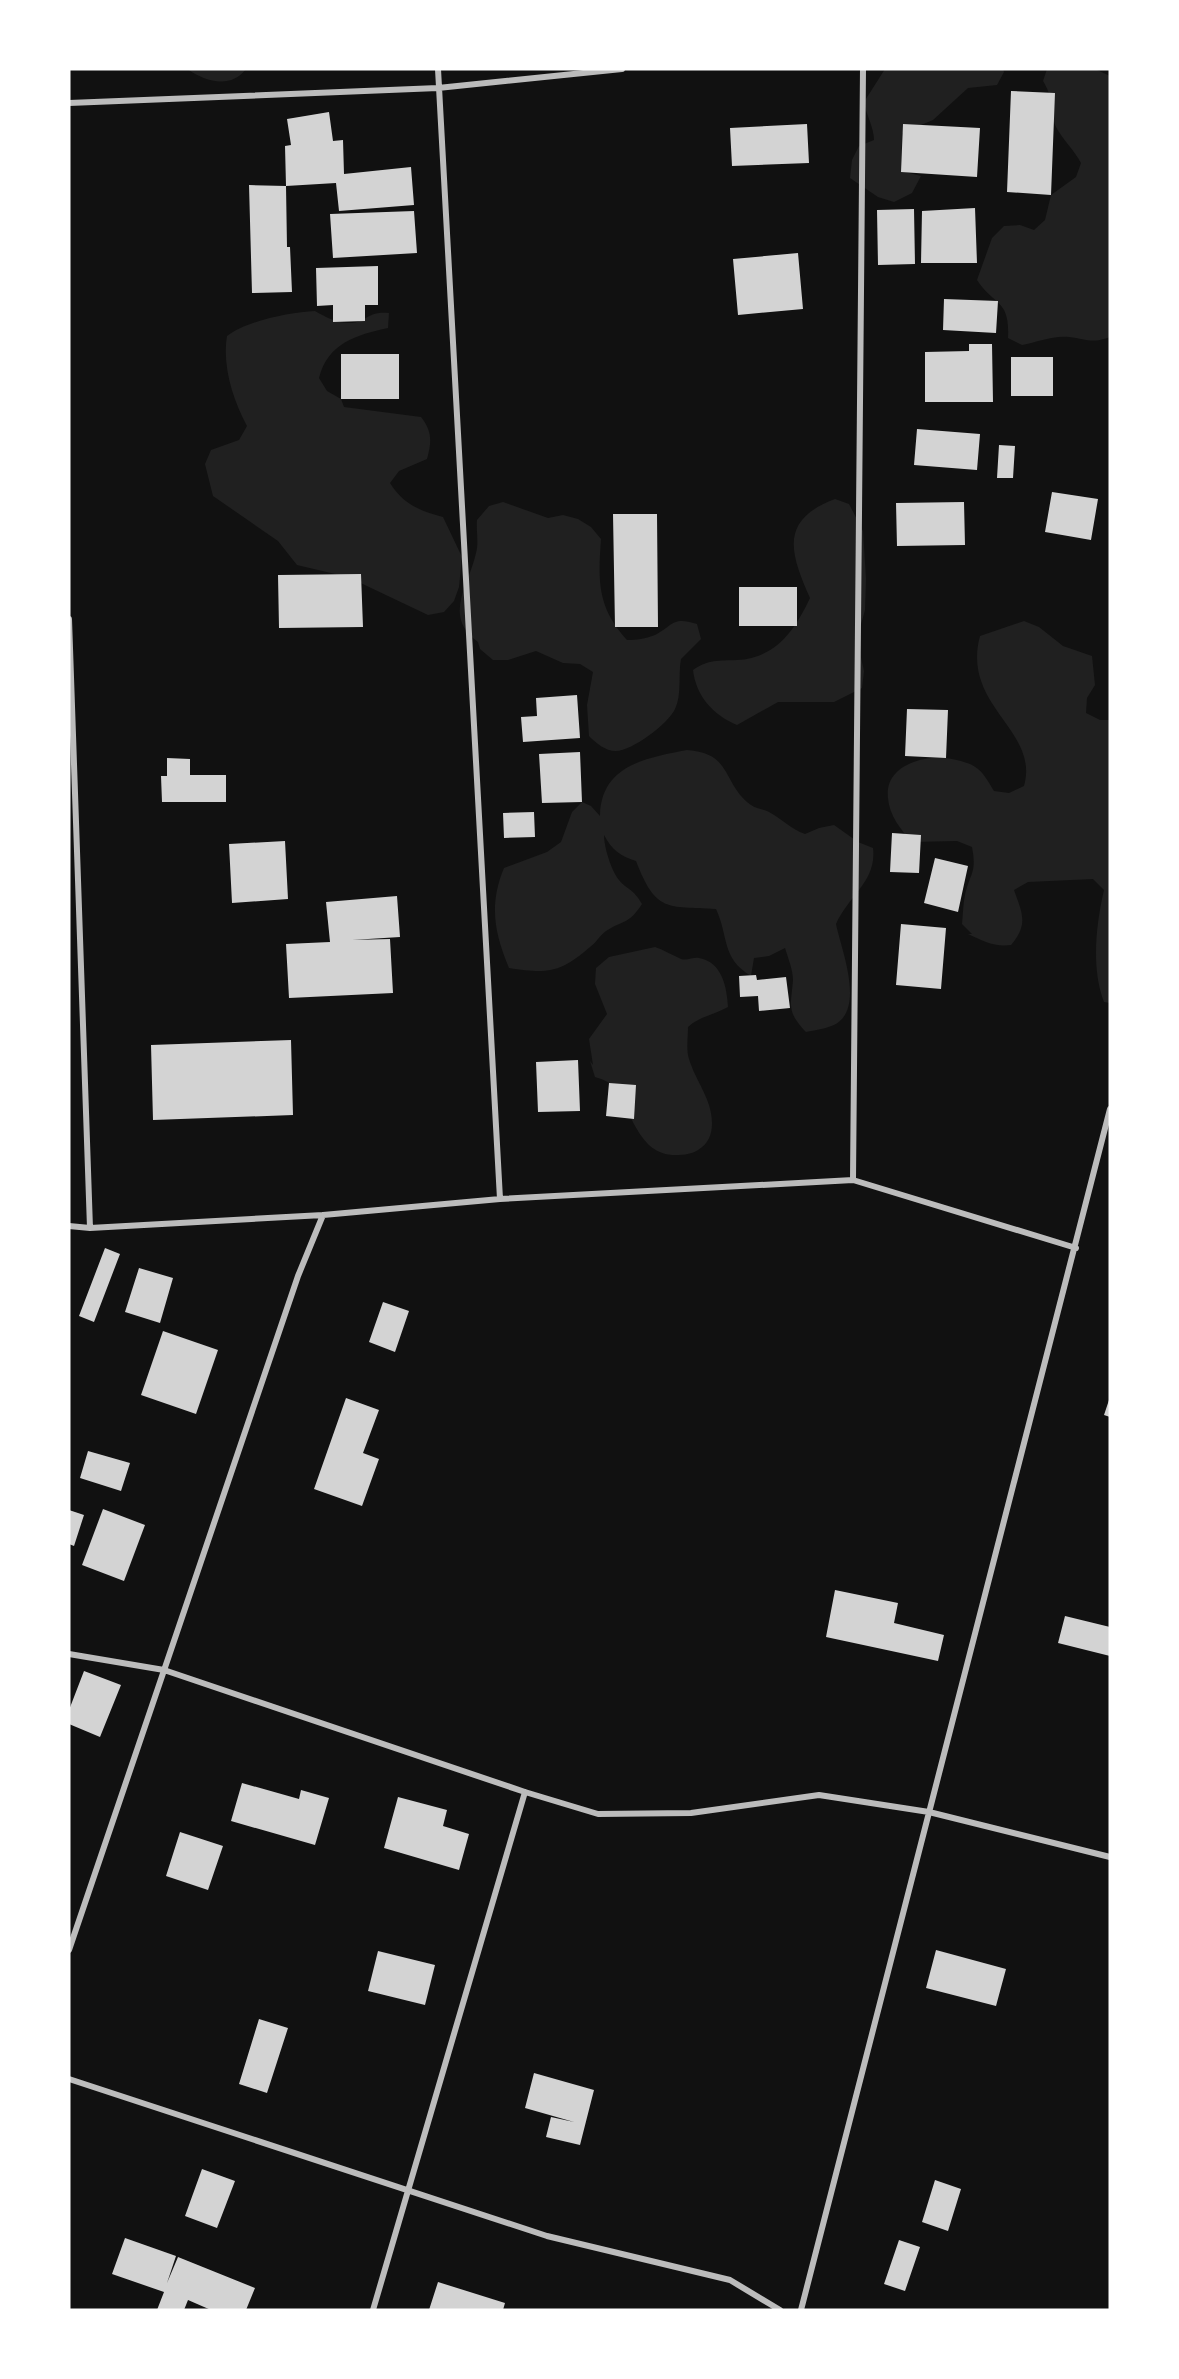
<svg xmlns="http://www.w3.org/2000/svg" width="1179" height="2379" viewBox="0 0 1179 2379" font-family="'DM Sans',sans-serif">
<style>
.green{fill:#202020}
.building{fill:#d3d3d3}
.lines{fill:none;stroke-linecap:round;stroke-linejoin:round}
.minor{stroke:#bcbcbc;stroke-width:6}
</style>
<rect width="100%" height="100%" fill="#111"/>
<path class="green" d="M187 69H246C231 89 206 82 187 69Z
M885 69H1003L1004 72 997 85 968 88 933 120 902 133 901 171 921 176 912 193 894 202 878 197 850 178 852 160 859 146 874 140C874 127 866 115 864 102Z
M1047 69H1095L1110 76V337C1091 344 1087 339 1069 337 1054 335 1037 342 1022 345L1008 338C1010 299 995 307 977 280L992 238 1004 226 1020 225 1034 230 1045 220 1051 195 1076 177 1081 163C1074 150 1063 140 1056 127 1048 108 1055 100 1043 81Z
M315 311C329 319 346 328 362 320 373 314 376 312 389 313L388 328C356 335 328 343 319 378L327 391 341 399 344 407 421 417C432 431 432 441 427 459L399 471 390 483C403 504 420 511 443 517L462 557 459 587 454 601 444 612 428 615 348 577 297 565 278 541 213 496 205 464 211 450 239 440 247 426C233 400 222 366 227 336 247 321 290 312 315 311Z
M835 499 849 504 863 531 866 579 865 610 857 639 864 671 862 688 834 702H778L737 725C713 715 696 696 693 670 709 659 718 661 737 660 776 658 795 630 810 598 790 553 779 520 835 499Z
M503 502 548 518 563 515 578 519 591 527 601 539C598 581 597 607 627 640 637 640 645 639 655 635 674 625 672 616 697 624L701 639 681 659C678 674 682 695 675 709 669 723 632 751 616 751 605 751 596 743 589 736L587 705 593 672 580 664 563 663 536 651 508 660H493L480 649 478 642C442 616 469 586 476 553 479 543 476 530 477 520L489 506Z
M1024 621 1039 627 1063 646 1092 656 1095 685 1087 698 1086 713 1100 720H1110V1003L1104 1002C1091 969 1096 924 1104 890L1093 879 1028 882 1014 890C1022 913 1029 924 1011 945 994 947 983 941 968 934H972L962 924C963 914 963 904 965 895 970 873 977 873 972 847L957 841 912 842C901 830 889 815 888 798 884 764 927 754 952 759 961 761 971 763 978 769 985 775 989 783 994 791L1009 793 1024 786C1040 730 961 706 980 636Z
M687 750C733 753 722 784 751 805 756 809 764 809 769 812 782 819 791 829 805 834L819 828 834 825 858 842 873 848C877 881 849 895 836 924 841 949 866 1009 834 1025 825 1029 815 1030 806 1032 786 1011 791 1006 793 980 793 970 788 958 785 948L769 956 754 958 751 976C721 958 729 937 716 909 667 906 656 913 636 861 620 856 612 850 604 835 604 847 611 870 619 880 627 890 633 888 642 904 628 925 625 919 606 931 600 935 596 943 590 947 560 973 548 974 509 968 494 932 489 904 504 868L547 852 561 842 572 812 582 802 591 806 600 816C601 765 646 758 687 750Z
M655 947C664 950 672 955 681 959 687 961 693 957 699 958 722 962 727 987 728 1007 714 1015 700 1016 688 1027 688 1037 686 1050 689 1059 696 1082 712 1099 712 1123 712 1135 708 1144 698 1150 690 1155 681 1155 672 1155 636 1152 632 1107 611 1085 608 1081 601 1079 595 1077L590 1061 593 1065 589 1039 607 1014 595 984 596 968 609 957Z"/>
<path class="building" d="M1011 91 1055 93 1051 195 1007 192Z
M329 112 333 141 343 140 344 174 411 167 414 205 339 211 336 183 286 186 285 146 291 145 287 119Z
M807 124 809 163 732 166 730 128Z
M903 124 980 128 977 177 901 172Z
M249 185 286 186 287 247H290L292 292 252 293Z
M975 208 977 263H921L922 211Z
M914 209 915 264 878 265 877 210Z
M414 211 417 253 333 258 330 214Z
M798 253 803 309 738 315 733 259Z
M378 266V305H365V321L333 322V305L317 306 316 268Z
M944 299 998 301 996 333 943 330Z
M969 344H992L993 402H925V352L969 351Z
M341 354H399V399H341Z
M1011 357H1053V396H1011Z
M917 429 980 434 977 470 914 465Z
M999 445 1015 446 1013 478H997Z
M1052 492 1098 499 1091 540 1045 532Z
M964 502 965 545 897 546 896 503Z
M613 514H657L658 627H615Z
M361 574 363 627 279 628 278 575Z
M739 587H797V626H739Z
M577 695 580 738 523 742 521 717 537 716 536 698Z
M907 709 948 710 946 758 905 756Z
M580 752 582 802 542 803 539 754Z
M167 758 190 759V775H226V802H162L161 776H167Z
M534 812 535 837 504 838 503 813Z
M892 833 921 835 919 873 890 872Z
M285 841 288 899 232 903 229 844Z
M935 858 968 866 958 912 924 903Z
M397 896 400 937 352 940 390 939 393 993 289 998 286 944 330 942 326 902Z
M901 924 946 928 941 989 896 985Z
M756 975 757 980 786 977 790 1008 759 1011 758 996 740 997 739 976Z
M291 1040 293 1115 153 1120 151 1045Z
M578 1060 580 1111 538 1112 536 1062Z
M609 1083 636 1085 634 1119 606 1116Z
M105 1248 120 1254 94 1322 79 1316Z
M139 1268 173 1278 160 1323 125 1312Z
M383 1302 409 1311 395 1352 369 1342Z
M163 1331 218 1350 196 1414 141 1395Z
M1110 1397V1417L1104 1415Z
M346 1398 379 1410 363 1453 379 1459 362 1506 314 1489Z
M88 1451 130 1463 121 1491 80 1478Z
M103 1509 145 1525 124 1581 82 1565Z
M69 1510 84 1515 74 1546 69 1544Z
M835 1590 898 1603 894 1623 944 1635 938 1661 826 1637Z
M1065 1616 1110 1627V1656L1058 1643Z
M84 1671 121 1685 100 1737 69 1724V1710Z
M242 1783 299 1799 301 1790 329 1798 315 1845 231 1821Z
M398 1797 447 1810 443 1826 469 1834 459 1870 384 1848Z
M180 1832 223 1846 208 1890 166 1876Z
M936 1950 1006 1969 996 2006 926 1988Z
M378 1951 435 1965 425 2005 368 1991Z
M259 2019 288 2028 267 2093 239 2084Z
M534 2073 594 2090 580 2145 546 2137 551 2117 574 2122 525 2108Z
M202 2169 235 2181 217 2228 185 2216Z
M935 2180 961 2189 948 2231 922 2222Z
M125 2238 176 2256 167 2283 178 2257 255 2288 246 2310H211L188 2300 184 2310H157L164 2292 112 2274Z
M899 2240 920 2247 905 2291 884 2284Z
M438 2282 505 2303 503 2310H429Z"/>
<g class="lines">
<path class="minor" d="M438 69 500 1199
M69 103 438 88 622 69
M69 619 90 1228
M853 1180 863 69
M69 1226 90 1228 323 1215 500 1199 853 1180 1076 1248
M69 1654 164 1670 525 1792 598 1814 691 1813 819 1795 929 1812 1110 1857
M69 1950 298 1276 323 1215
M69 2079 547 2236 730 2280 780 2310
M373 2310 525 1792
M801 2310 1110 1109"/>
</g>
<rect width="1179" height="2379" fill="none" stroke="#ffffff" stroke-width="141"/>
</svg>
